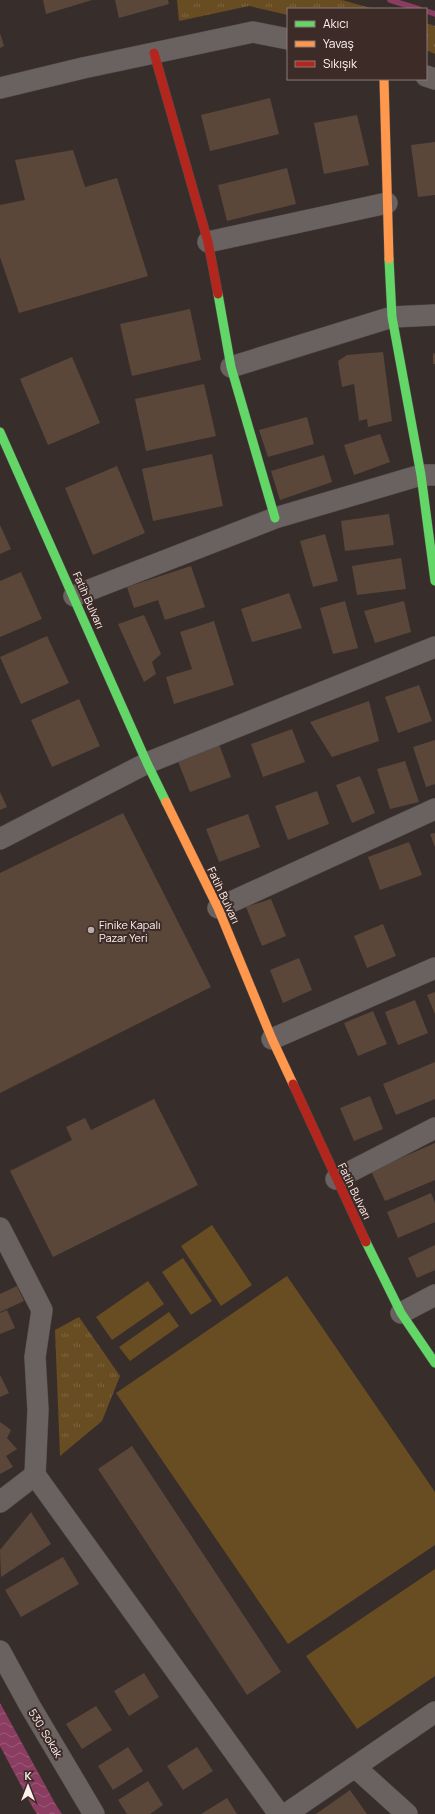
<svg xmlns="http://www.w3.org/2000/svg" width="435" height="1814" viewBox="0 0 435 1814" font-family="Manrope,sans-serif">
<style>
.green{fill:#684c22}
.park{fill:url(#park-tufts)}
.water{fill:url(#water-waves)}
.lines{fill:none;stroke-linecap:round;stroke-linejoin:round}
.stream{stroke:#8b3d61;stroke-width:5.5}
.building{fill:#5a473a}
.street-casing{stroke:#534b49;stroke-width:22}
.fast-casing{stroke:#534b49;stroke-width:10}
.slow-casing{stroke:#534b49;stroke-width:10}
.jam-casing{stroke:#534b49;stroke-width:10}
.street{stroke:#6a6260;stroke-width:21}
.fast{stroke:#63d668;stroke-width:9}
.slow{stroke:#ff974d;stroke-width:9}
.jam{stroke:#b3261e;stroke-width:9}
.poi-dot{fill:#b8adaa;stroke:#3c2b27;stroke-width:1.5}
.labels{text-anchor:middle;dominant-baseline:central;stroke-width:4;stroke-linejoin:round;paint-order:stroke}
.street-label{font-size:11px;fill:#fdf1ee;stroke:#3c2b27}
.poi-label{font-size:11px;fill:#fdf1ee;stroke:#3c2b27;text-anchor:start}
</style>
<defs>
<pattern id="park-tufts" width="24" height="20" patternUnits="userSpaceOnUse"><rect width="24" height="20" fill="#684c22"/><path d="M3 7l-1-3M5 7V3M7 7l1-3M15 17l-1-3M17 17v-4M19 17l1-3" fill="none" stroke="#7e6642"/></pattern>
<pattern id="water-waves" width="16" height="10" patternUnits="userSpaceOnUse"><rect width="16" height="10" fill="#8b3d61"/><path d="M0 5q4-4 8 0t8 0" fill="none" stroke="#9c5a78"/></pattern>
</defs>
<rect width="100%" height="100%" fill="#372e2c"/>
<path class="green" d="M212 1225 252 1285 221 1306 181 1246Z
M183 1258 212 1301 191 1315 162 1272Z
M287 1276 435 1492V1545L288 1644 116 1393Z
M148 1281 164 1304 112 1340 96 1317Z
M169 1312 179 1326 130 1361 119 1347Z
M435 1569V1676L357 1729 306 1656Z"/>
<path class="park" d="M177 0H342L374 9H288V15L249 6 179 21Z
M426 23 435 26V54L426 50Z
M79 1317 120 1376 102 1421 60 1456 55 1330Z"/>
<path class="water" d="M0 1703 56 1805 62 1814H37L33 1808 0 1746Z"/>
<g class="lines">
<path class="stream" d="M390 0 419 9
M426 11 435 14"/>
</g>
<path class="building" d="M43 0H92L46 14Z
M115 0H168L169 4 119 18Z
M0 33 4 46 0 48Z
M270 98 279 134 210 151 201 115Z
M357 115 369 165 324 174 314 123Z
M435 142V195L418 197 411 145Z
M73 150 85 187 117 178 148 276 19 313 0 257V205L25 200 15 160Z
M287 168 296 204 227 221 218 185Z
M190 309 201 360 132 376 120 324Z
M383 352 392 421 368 427 367 419 359 421 354 384 342 387 338 361 347 355Z
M435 353V364H433V354Z
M72 357 100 423 48 445 20 379Z
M204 384 216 436 146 451 135 399Z
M307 417 314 444 268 457 259 430Z
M380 434 390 462 354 475 344 445Z
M212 454 223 506 153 521 142 469Z
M324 455 332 482 280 500 271 471Z
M117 466 145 533 93 555 65 488Z
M389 514 394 545 345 551 341 521Z
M0 525 11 549 0 554Z
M325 534 338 581 313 587 300 541Z
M401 558 406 589 357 595 352 566Z
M191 566 205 607 165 620 158 600 134 608 127 587Z
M21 572 42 619 0 637V581Z
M289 593 302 628 252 642 241 609Z
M345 601 358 648 333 654 320 608Z
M404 601 411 632 375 643 364 611Z
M144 615 161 654 152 662 156 674 144 682 118 624Z
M214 621 234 685 174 704 166 677 192 669 180 632Z
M47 636 69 683 21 704 0 657Z
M419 685 432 721 398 733 385 697Z
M79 699 100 746 52 767 31 720Z
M369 701 379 741 332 757 310 722Z
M292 729 305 762 263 777 251 744Z
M435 740V784L426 787 413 747Z
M219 744 231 777 190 792 177 759Z
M405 761 419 802 390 809 377 769Z
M360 776 375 813 352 823 336 785Z
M317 791 329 824 288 840 275 806Z
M0 792 7 807 0 810Z
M123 813 211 987 0 1093V873Z
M248 814 260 847 219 862 206 829Z
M435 833V847L430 834Z
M409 842 422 875 380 890 368 857Z
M271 899 286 936 262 946 246 907Z
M383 924 396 956 367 968 354 936Z
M299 958 312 990 283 1003 270 970Z
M435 992V1014L427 995Z
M415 1000 428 1033 398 1045 385 1012Z
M373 1011 387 1044 358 1056 344 1023Z
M435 1062V1099L396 1115 383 1084Z
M370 1096 383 1129 354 1141 340 1108Z
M154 1099 198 1185 53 1257 10 1171 72 1140 66 1127 85 1118 91 1130Z
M435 1143V1180L385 1201 371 1171Z
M431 1193 435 1203V1222L398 1238 387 1212Z
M435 1245V1270L417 1278 408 1258Z
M17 1286 24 1301 0 1312V1294Z
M7 1310 15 1328 0 1334V1313Z
M0 1375 9 1393 0 1397Z
M0 1422 11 1430 7 1438 17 1449 6 1456 13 1467 0 1474Z
M132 1446 281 1672 247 1695 98 1469Z
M31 1512 51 1544 1 1577 0 1550Z
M63 1557 79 1584 21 1617 5 1590Z
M144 1673 159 1697 129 1716 114 1691Z
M96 1706 112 1730 82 1749 66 1724Z
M128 1747 143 1771 113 1790 98 1766Z
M197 1747 213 1771 183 1790 167 1766Z
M148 1781 163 1805 150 1814H127L118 1800Z
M350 1790 367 1814H316Z
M227 1798 237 1814H201Z"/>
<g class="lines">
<defs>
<path id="street" d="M426 76 435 79
M0 88 83 68 253 32 288 39
M208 242 387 203
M231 367 392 317 435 315
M74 596 275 518 421 475H435
M0 839 147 763 435 647
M218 908 435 809
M272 1039 435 968
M336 1179 435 1128
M0 1228 42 1310 35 1357 38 1410 35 1475 0 1502
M401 1313 435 1295
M35 1475 279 1814
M0 1651 30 1706 94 1814
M355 1767 407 1814
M286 1814 435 1712"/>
<path id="fast" d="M389 259 392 317 421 475 435 581
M218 294 231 367 275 518
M0 432 147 763 166 802
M366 1242 401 1313 435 1363"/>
<path id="slow" d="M384 79 389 259
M166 802 218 908 272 1039 293 1084"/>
<path id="jam" d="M154 53 208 242 218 294
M293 1084 366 1242"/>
</defs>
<use href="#street" class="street-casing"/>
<use href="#fast" class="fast-casing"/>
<use href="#slow" class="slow-casing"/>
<use href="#jam" class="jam-casing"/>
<use href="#street" class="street"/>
<use href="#fast" class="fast"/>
<use href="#slow" class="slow"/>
<use href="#jam" class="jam"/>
</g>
<circle class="poi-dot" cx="91" cy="930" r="4"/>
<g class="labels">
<g class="street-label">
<text transform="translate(89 600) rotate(66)">Fatih Bulvarı</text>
<text transform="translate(224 895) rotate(65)">Fatih Bulvarı</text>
<text transform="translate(355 1191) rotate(64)">Fatih Bulvarı</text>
<text transform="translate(46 1733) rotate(59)">530. Sokak</text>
</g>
<g class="poi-label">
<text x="99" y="924">Finike Kapalı<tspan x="99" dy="13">Pazar Yeri</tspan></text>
</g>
</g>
<rect x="287" y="8" width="140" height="72" fill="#3c2b27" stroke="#897a77"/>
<rect x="295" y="21" width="20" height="6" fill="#63d668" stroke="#897a77"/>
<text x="323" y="28" font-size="12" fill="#fdf1ee">Akıcı</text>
<rect x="295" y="41" width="20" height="6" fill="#ff974d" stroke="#897a77"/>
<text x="323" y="48" font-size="12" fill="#fdf1ee">Yavaş</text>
<rect x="295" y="61" width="20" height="6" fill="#b3261e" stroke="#897a77"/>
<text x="323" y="68" font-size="12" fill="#fdf1ee">Sıkışık</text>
<g transform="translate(28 1786)" stroke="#3c2b27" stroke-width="3" paint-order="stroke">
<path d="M0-3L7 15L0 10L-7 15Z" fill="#fdf1ee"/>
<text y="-6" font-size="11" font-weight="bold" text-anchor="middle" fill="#fdf1ee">K</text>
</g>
</svg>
